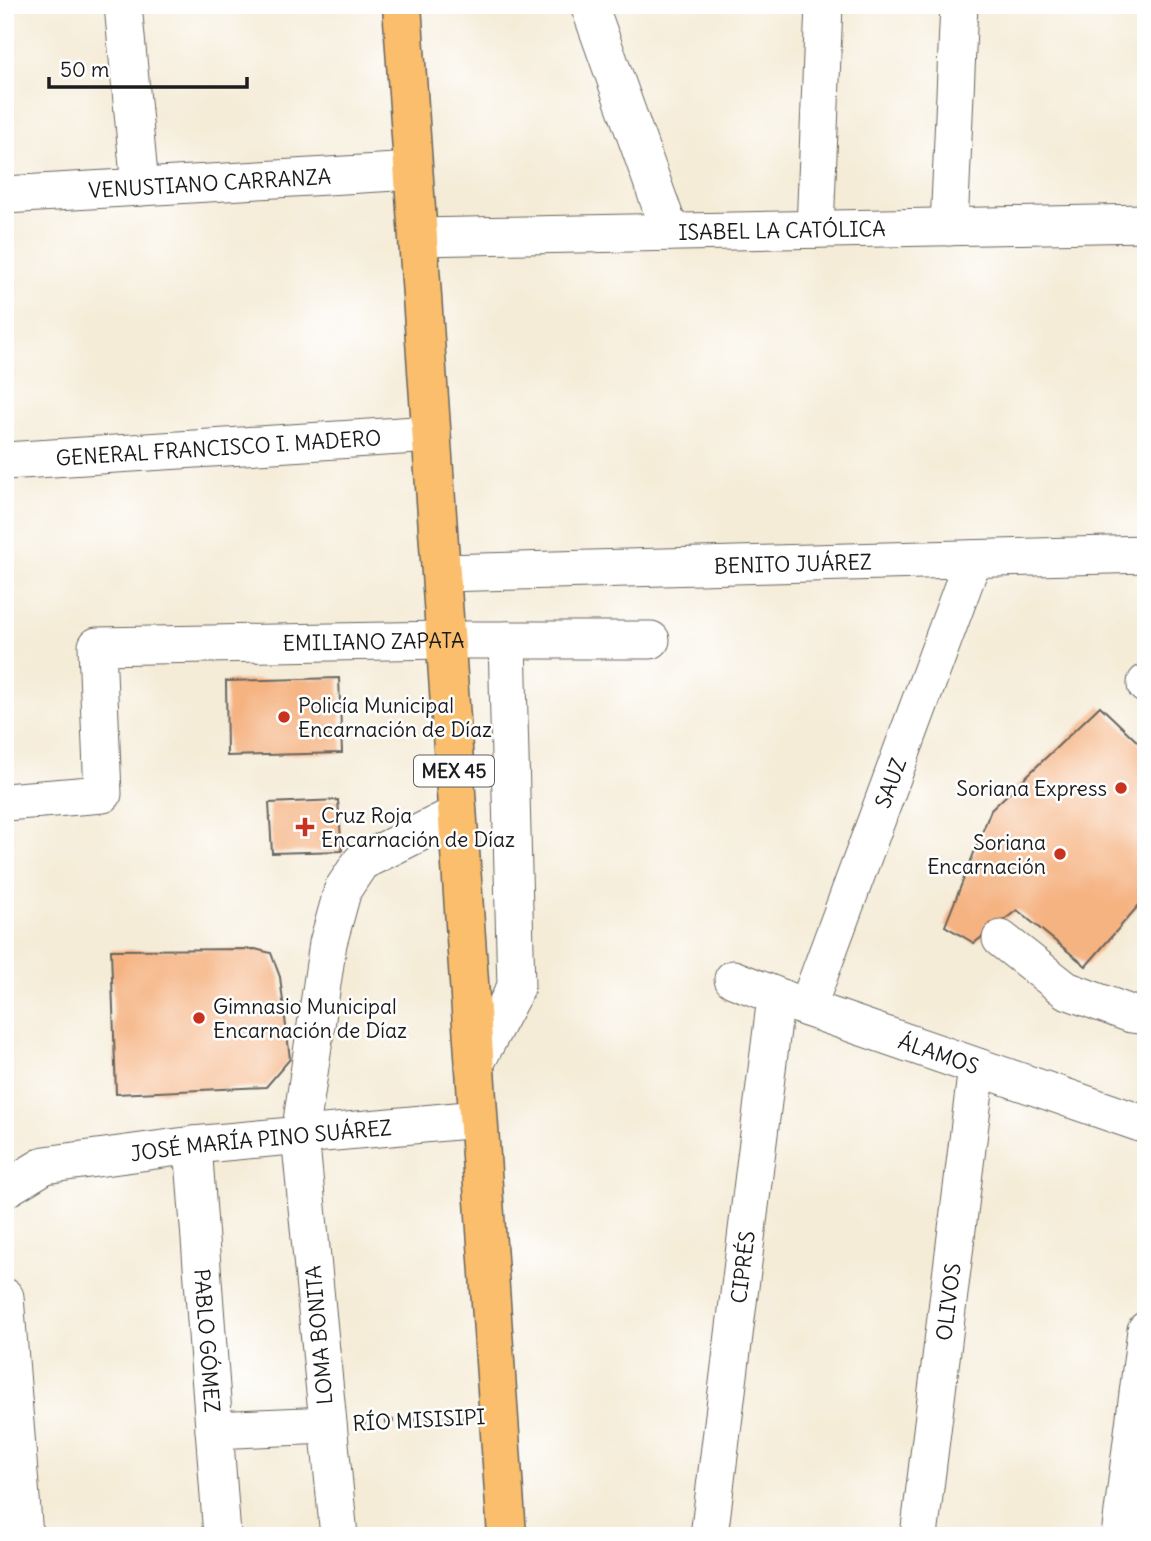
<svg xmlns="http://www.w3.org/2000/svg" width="1151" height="1541" viewBox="0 0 1151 1541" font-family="Delius,sans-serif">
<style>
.building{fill:#f5b382}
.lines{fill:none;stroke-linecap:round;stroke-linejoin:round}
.minor-casing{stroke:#68655e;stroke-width:39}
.major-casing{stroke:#68655e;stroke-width:41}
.path{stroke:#68655e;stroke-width:4.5;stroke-dasharray:2 5;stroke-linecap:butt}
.minor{stroke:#fff;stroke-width:37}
.major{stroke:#fabe6d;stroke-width:38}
.poi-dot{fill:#c8321e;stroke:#fff;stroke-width:2.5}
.labels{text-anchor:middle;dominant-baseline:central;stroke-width:5;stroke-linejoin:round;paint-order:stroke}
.shield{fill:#fff;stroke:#606060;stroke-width:2}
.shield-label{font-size:19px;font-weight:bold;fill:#1c1c1c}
.street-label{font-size:21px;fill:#1c1c1c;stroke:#fff}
.poi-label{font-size:21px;fill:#1c1c1c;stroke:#fff;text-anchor:start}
</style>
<rect width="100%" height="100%" fill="#fff"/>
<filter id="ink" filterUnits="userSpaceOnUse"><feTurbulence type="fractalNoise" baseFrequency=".0143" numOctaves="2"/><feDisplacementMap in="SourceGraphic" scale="14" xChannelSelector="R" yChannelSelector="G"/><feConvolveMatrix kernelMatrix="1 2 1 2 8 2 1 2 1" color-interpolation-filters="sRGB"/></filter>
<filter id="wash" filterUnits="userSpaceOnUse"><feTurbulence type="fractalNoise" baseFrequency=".00686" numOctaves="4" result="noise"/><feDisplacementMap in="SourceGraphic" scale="28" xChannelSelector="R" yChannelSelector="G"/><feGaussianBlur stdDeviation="1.57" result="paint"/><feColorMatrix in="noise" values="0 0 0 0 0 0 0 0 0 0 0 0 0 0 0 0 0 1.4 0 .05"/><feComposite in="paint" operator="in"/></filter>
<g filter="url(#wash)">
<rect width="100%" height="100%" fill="#f5ecd8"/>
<g id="blocks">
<path class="building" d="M339 678 342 753 227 756 226 681Z
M1100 706 1146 750V897L1086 966 1017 910 974 943 945 926 991 810Z
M338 800 342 851 272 853 269 803Z
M255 949 271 953 280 977 290 1059 266 1087 116 1094 111 950Z"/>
</g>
</g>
<g filter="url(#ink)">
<use href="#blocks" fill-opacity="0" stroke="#68655e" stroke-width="2"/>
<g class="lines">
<defs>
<g id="minor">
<path d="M123 5 140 187"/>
<path d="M589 5 670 232"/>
<path id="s1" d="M5 195 413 171"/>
<path d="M949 227 959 5"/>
<path d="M815 229 824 5"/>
<path id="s2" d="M418 237 1146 223"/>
<path id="s3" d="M5 461 432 434"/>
<path id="s4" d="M441 573 1146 554"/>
<path d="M1146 683V685"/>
<path id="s5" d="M5 802 103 794 97 646 445 640H651"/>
<path d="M1001 939 1066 990 1131 1014 1146 1016"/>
<path id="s6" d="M733 979 807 1008 1146 1125"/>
<path id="s7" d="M807 1008 973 559"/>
<path d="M474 1066 516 987 507 640"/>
<path id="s8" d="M193 1145 222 1536"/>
<path id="s9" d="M5 1189 45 1165 193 1145 478 1119"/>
<path d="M5 1297 24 1536"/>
<path d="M214 1430 328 1425"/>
<path d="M339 1536 300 1135 328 943 343 889 361 862 457 814"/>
<path id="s10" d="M709 1536 776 997"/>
<path id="s11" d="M919 1536 977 1067"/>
<path d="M1120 1536 1146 1330"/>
</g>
<path id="major" d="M402 5 507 1536"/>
</defs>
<use href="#minor" class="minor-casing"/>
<use href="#major" class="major-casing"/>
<path class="path" d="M357 1423 467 1417"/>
<use href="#minor" class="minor"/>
<use href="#major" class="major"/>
</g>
</g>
<g class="poi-dot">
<circle cx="284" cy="717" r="7"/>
<circle cx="1121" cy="788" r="7"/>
<path d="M301.5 816.5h7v7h7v7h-7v7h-7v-7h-7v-7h7z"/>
<circle cx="1060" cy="854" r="7"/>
<circle cx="199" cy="1018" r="7"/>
</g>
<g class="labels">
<rect class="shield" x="414" y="755.5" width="80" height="31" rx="5"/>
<g class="shield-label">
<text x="454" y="771">MEX 45</text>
</g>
<g class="street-label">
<text stroke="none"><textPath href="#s1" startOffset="205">VENUSTIANO CARRANZA</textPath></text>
<text stroke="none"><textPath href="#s2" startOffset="364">ISABEL LA CATÓLICA</textPath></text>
<text stroke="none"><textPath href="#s3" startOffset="214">GENERAL FRANCISCO I. MADERO</textPath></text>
<text stroke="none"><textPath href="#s4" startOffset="352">BENITO JUÁREZ</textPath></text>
<text stroke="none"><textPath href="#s5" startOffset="523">EMILIANO ZAPATA</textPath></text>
<text stroke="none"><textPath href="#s7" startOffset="240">SAUZ</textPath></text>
<text stroke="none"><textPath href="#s6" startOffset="219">ÁLAMOS</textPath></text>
<text stroke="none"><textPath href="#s9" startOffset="264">JOSÉ MARÍA PINO SUÁREZ</textPath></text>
<text stroke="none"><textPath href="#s10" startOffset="271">CIPRÉS</textPath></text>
<text stroke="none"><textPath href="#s11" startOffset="236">OLIVOS</textPath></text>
<text transform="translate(319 1335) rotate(-95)">LOMA BONITA</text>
<text stroke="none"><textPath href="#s8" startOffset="196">PABLO GÓMEZ</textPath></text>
<text transform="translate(419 1420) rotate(-3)">RÍO MISISIPI</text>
</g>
<g class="poi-label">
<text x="298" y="705">Policía Municipal<tspan x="298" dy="24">Encarnación de Díaz</tspan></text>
<text x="1107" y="788" text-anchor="end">Soriana Express</text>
<text x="321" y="815">Cruz Roja<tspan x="321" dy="24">Encarnación de Díaz</tspan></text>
<text x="1046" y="842" text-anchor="end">Soriana<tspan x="1046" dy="24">Encarnación</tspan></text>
<text x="213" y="1006">Gimnasio Municipal<tspan x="213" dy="24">Encarnación de Díaz</tspan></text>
</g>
</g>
<rect width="1151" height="1541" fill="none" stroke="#fff" stroke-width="28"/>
<path d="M49 77v10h198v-10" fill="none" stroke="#1c1c1c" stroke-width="3.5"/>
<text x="60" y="77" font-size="21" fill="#1c1c1c" stroke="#ffffff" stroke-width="5" paint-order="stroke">50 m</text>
</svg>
